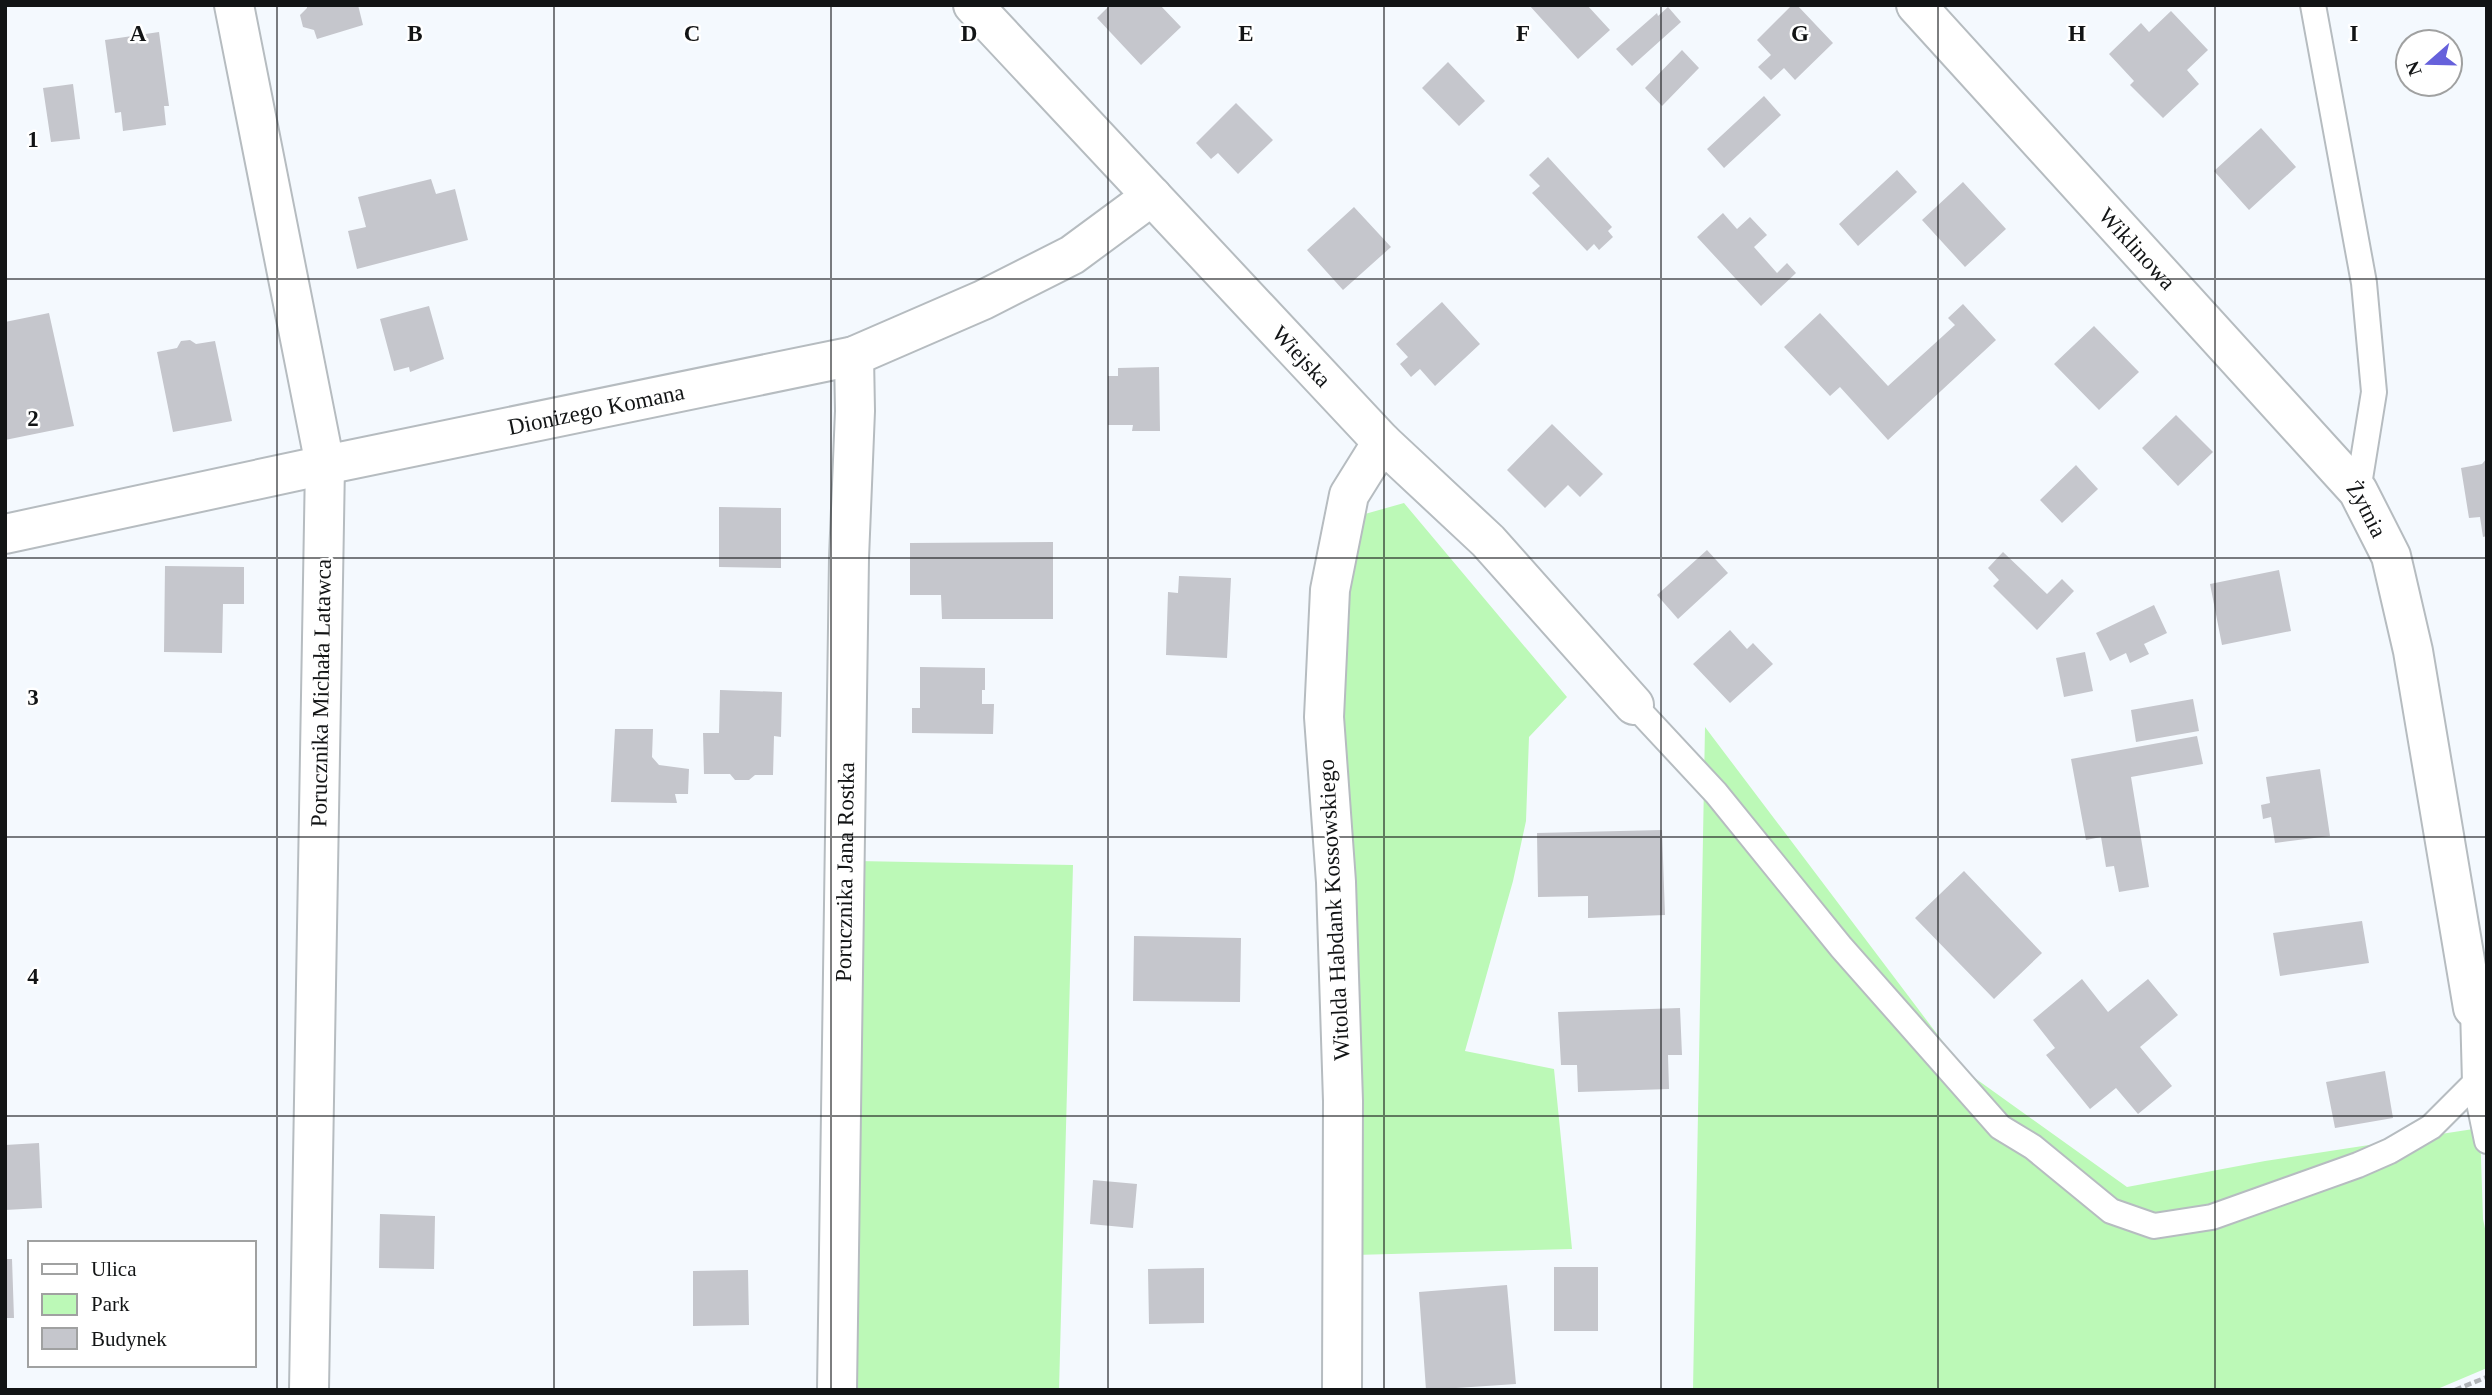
<svg xmlns="http://www.w3.org/2000/svg" width="2492" height="1395" viewBox="0 0 2492 1395" font-family="'Times New Roman',serif">
<style>
.green{fill:#bcf9b7}
.building{fill:#c5c6cc}
.lines{fill:none;stroke-linecap:round;stroke-linejoin:round}
.service-casing{stroke:#b6bcc0;stroke-width:28}
.minor-casing{stroke:#b6bcc0;stroke-width:42}
.path{stroke:#afb3b7;stroke-width:4.5;stroke-dasharray:7 3.5;stroke-linecap:butt}
.service{stroke:#fff;stroke-width:24}
.minor{stroke:#fff;stroke-width:38}
.grid{fill:none;stroke:#121415;stroke-width:2;stroke-opacity:0.55}
.labels{text-anchor:middle;dominant-baseline:central;stroke-width:5;stroke-linejoin:round;paint-order:stroke}
.street-label{font-size:23px;fill:#121415;stroke:#fff}
.grid-label{font-size:23px;text-anchor:middle;font-weight:bold;fill:#121415;stroke:#fff;stroke-width:5;stroke-linejoin:round;paint-order:stroke}
</style>
<rect width="100%" height="100%" fill="#f4f9fe"/>
<path class="green" d="M1404 503 1567 697 1529 737 1526 821 1513 881 1465 1051 1554 1069 1572 1249 1355 1255 1336 656 1365 514Z
M1705 727 1965 1071 2127 1187 2265 1161 2480 1128 2483 1219 2487 1238V1368L2435 1390H1693Z
M857 861 1073 865 1059 1390H845Z"/>
<path class="building" d="M307 5H358L363 25 317 39 314 30 303 27 300 15 307 8Z
M1110 5H1160L1181 27 1141 65 1097 18Z
M1529 5H1587L1610 30 1578 59Z
M1792 5H1797L1833 43 1795 80 1784 68 1771 80 1758 67 1771 55 1757 40Z
M1668 7 1681 22 1632 66 1616 49 1657 13 1658 16Z
M2171 11 2208 50 2187 70 2199 84 2163 118 2130 85 2134 81 2109 54 2141 23 2149 32Z
M159 32 169 106H164L166 125 123 131 121 112 115 113 105 40Z
M1682 50 1699 68 1662 106 1645 88Z
M1448 62 1485 101 1459 126 1422 88Z
M73 84 80 139 51 142 43 88Z
M1764 96 1781 115 1724 168 1707 149Z
M1236 103 1273 140 1238 174 1218 153 1211 159 1196 143Z
M2261 128 2296 167 2249 210 2214 171Z
M1548 157 1612 227 1608 231 1613 237 1599 250 1594 244 1587 251 1532 193 1540 186 1529 175Z
M1897 170 1917 192 1858 246 1839 224Z
M431 179 436 194 455 189 468 240 357 269 348 231 366 227 358 197Z
M1963 182 2006 229 1965 267 1922 220Z
M1354 207 1391 247 1343 290 1307 250Z
M1723 213 1737 229 1750 217 1767 235 1754 247 1777 273 1787 263 1796 273 1761 306 1697 237Z
M1442 302 1480 344 1435 386 1420 369 1411 377 1400 364 1408 357 1396 344Z
M1963 304 1996 340 1888 440 1840 387 1830 396 1784 347 1820 313 1888 386 1955 325 1948 318Z
M429 306 444 359 410 372 409 367 394 371 380 319Z
M49 313 74 426 5 440V322Z
M2094 326 2139 372 2099 410 2054 364Z
M190 340 196 344 215 341 232 421 173 432 157 352 177 348 181 341Z
M1159 367 1160 431H1132L1133 425H1108V376H1118V368Z
M2176 415 2213 452 2178 486 2142 448Z
M1552 424 1603 474 1580 497 1568 485 1545 508 1507 470Z
M2487 458V536L2483 537 2480 517 2469 518 2461 468 2482 464Z
M2076 465 2098 489 2062 523 2040 500Z
M719 507 781 508V568L719 567Z
M1053 542V619H942L941 595H910V543Z
M1707 550 1728 573 1678 619 1657 595Z
M2003 552 2047 594 2062 579 2074 591 2037 630 1993 586 1999 580 1988 568Z
M165 566 244 567V604H223L222 653 164 652Z
M2279 570 2291 631 2222 645 2210 584Z
M1179 576 1231 578 1227 658 1166 655 1168 592 1178 593Z
M2154 605 2167 633 2144 644 2149 654 2130 663 2126 653 2110 661 2096 633Z
M1730 630 1747 649 1753 643 1773 664 1730 703 1693 664Z
M2085 652 2093 691 2064 697 2056 658Z
M920 667 985 668V690H982V704H994L993 734 912 733V708H920Z
M720 690 782 692 781 737 774 736 773 775H755L749 780H735L730 774H704L703 733H719Z
M2193 699 2199 731 2136 742 2131 710Z
M615 729H653L652 757 659 765 689 769 688 794H675L677 803 611 802Z
M2197 736 2203 764 2131 777 2149 887 2119 892 2114 866 2106 867 2101 837 2086 840 2071 759Z
M2320 769 2330 836 2275 843 2271 817 2263 819 2261 805 2270 803 2266 777Z
M1662 830 1665 915 1588 918V896L1538 897 1537 833Z
M1964 871 2042 953 1994 999 1915 918Z
M2362 921 2369 963 2280 976 2273 933Z
M1134 936 1241 938 1240 1002 1133 1001Z
M2082 979 2108 1012 2148 979 2178 1015 2140 1047 2172 1086 2138 1114 2116 1088 2090 1109 2046 1055 2055 1048 2033 1020Z
M1680 1008 1682 1055H1668L1669 1089 1578 1092 1577 1065H1561L1558 1012Z
M2385 1071 2393 1118 2335 1128 2326 1082Z
M39 1143 42 1208 5 1210V1145Z
M1093 1180 1137 1184 1133 1228 1090 1224Z
M380 1214 435 1216 434 1269 379 1268Z
M5 1259H12L14 1318H5Z
M1554 1267H1598V1331H1554Z
M1204 1268V1323L1149 1324 1148 1269Z
M748 1270 749 1325 693 1326V1271Z
M1507 1285 1516 1384 1426 1390 1419 1292Z"/>
<g class="lines">
<defs>
<path id="service" d="M2313 5 2364 283 2374 392 2358 491
M1634 705 1716 793 1841 947 2000 1127 2033 1147 2111 1211 2154 1226 2212 1217 2358 1165 2390 1151 2431 1127 2475 1083
M2473 1008 2475 1083 2487 1141"/>
<g id="minor">
<path d="M234 5 325 465 309 1390"/>
<path id="s1" d="M973 5 1382 442 1488 541 1634 705"/>
<path id="s2" d="M1916 5 2358 491 2391 556 2413 651 2473 1008"/>
<path id="s3" d="M5 534 325 465 854 356 983 300 1072 255 1152 196"/>
<path id="s4" d="M837 1390 849 558 855 411 854 356"/>
<path d="M1342 1390 1343 1101 1336 882 1324 717 1330 590 1349 495 1382 442"/>
</g>
</defs>
<use href="#service" class="service-casing"/>
<use href="#minor" class="minor-casing"/>
<path class="path" d="M2455 1390 2487 1377"/>
<use href="#service" class="service"/>
<use href="#minor" class="minor"/>
</g>
<path class="grid" d="M277 5V1390M554 5V1390M831 5V1390M1108 5V1390M1384 5V1390M1661 5V1390M1938 5V1390M2215 5V1390M5 279H2487M5 558H2487M5 837H2487M5 1116H2487"/>
<g class="labels">
<g class="street-label">
<text stroke="none"><textPath href="#s2" startOffset="329">Wiklinowa</textPath></text>
<text stroke="none"><textPath href="#s1" startOffset="481">Wiejska</textPath></text>
<text stroke="none"><textPath href="#s3" startOffset="604">Dionizego Komana</textPath></text>
<text stroke="none"><textPath href="#s2" startOffset="677">Żytnia</textPath></text>
<text transform="translate(321 693) rotate(-89)">Porucznika Michała Latawca</text>
<text stroke="none"><textPath href="#s4" startOffset="518">Porucznika Jana Rostka</textPath></text>
<text transform="translate(1334 910) rotate(-93)">Witolda Habdank Kossowskiego</text>
</g>
</g>
<g class="grid-label">
<text x="138" y="41">A</text>
<text x="415" y="41">B</text>
<text x="692" y="41">C</text>
<text x="969" y="41">D</text>
<text x="1246" y="41">E</text>
<text x="1523" y="41">F</text>
<text x="1800" y="41">G</text>
<text x="2077" y="41">H</text>
<text x="2354" y="41">I</text>
<text x="33" y="147">1</text>
<text x="33" y="426">2</text>
<text x="33" y="705">3</text>
<text x="33" y="984">4</text>
</g>
<rect width="2492" height="1395" fill="none" stroke="#121415" stroke-width="14"/>
<rect x="28" y="1241" width="228" height="126" fill="#ffffff" stroke="#a0a1a1" stroke-width="2"/>
<rect x="42" y="1264" width="35" height="10" fill="#ffffff" stroke="#a0a1a1" stroke-width="2"/>
<text x="91" y="1276" font-size="21" fill="#121415">Ulica</text>
<rect x="42" y="1294" width="35" height="21" fill="#bcf9b7" stroke="#a0a1a1" stroke-width="2"/>
<text x="91" y="1311" font-size="21" fill="#121415">Park</text>
<rect x="42" y="1328" width="35" height="21" fill="#c5c6cc" stroke="#a0a1a1" stroke-width="2"/>
<text x="91" y="1346" font-size="21" fill="#121415">Budynek</text>
<g transform="translate(2429 63) rotate(250)"><circle r="33" fill="#ffffff" stroke="#a0a1a1" stroke-width="2"/>
<path d="M0-5L12 26L0 18L-12 26Z" fill="#6661db"/>
<text y="-10" font-size="19" font-weight="bold" text-anchor="middle" fill="#121415">N</text>
</g>
</svg>
